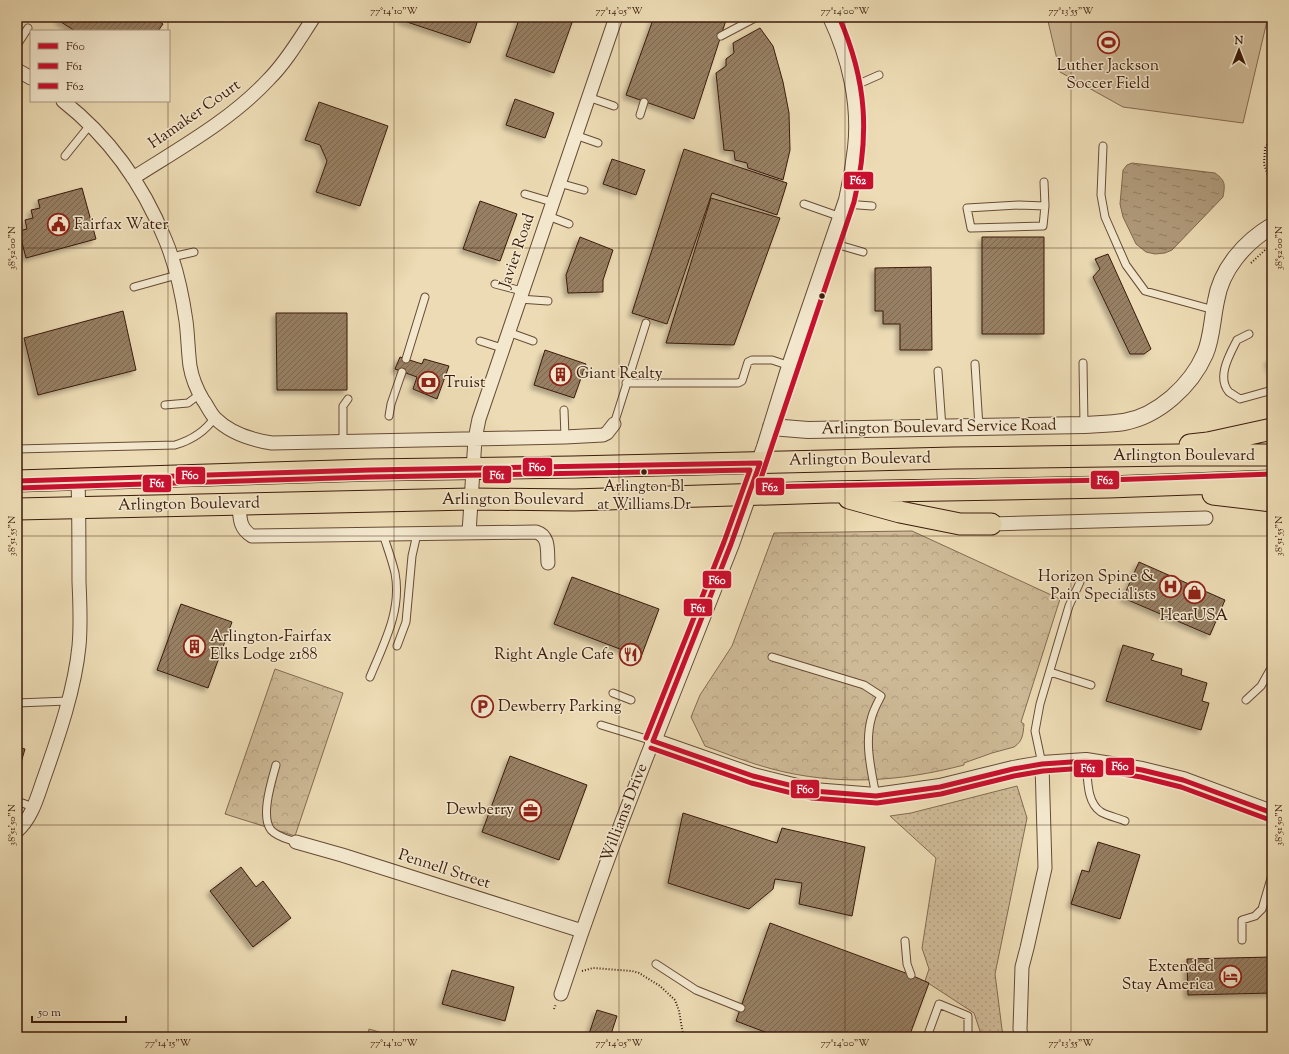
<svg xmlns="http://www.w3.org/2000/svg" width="1289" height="1054" viewBox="0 0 1289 1054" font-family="'Sorts Mill Goudy',serif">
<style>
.grass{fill:url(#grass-dots);stroke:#846a51}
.forest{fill:url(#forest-crowns);stroke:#846a51}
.park{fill:#ceba97;stroke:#846a51}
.water{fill:url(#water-ripples);stroke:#81674e}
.building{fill:url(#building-hatch);stroke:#3b1b0b;filter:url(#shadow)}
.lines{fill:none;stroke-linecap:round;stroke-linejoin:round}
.service-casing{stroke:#674b35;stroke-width:9}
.minor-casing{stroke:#674b35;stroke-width:15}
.tertiary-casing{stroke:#674b35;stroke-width:18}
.primary-casing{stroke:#3b1b0b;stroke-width:23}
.path{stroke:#3b1b0b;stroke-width:2;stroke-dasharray:1 2;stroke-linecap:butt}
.service{stroke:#f3e8ce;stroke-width:7}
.minor{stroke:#f3e8ce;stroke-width:13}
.tertiary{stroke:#f3e8ce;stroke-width:16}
.primary{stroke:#ecdbb4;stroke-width:21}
.bus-1-casing{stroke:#f3e8ce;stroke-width:8}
.bus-2-casing{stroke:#f3e8ce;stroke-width:8}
.bus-3-casing{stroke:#f3e8ce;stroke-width:8}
.bus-1{stroke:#c8102e;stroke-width:5}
.bus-2{stroke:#c8102e;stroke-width:5}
.bus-3{stroke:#c8102e;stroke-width:5}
.ticks{fill:none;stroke:#3b1b0b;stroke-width:1;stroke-opacity:0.45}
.bus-dot{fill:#3b1b0b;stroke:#f3e8ce;stroke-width:1.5}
.labels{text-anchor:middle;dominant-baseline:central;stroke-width:3;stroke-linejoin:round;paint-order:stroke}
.bus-label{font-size:15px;fill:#3b1b0b;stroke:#f3e8ce}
.poi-label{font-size:16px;fill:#3b1b0b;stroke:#f3e8ce;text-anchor:start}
.street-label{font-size:16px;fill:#3b1b0b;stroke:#f3e8ce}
.line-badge{stroke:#f3e8ce;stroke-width:1.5}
.badge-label{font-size:11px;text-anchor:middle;font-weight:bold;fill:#fff}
.neatline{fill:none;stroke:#3b1b0b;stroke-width:1.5}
.ticks-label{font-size:10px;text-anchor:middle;fill:#3b1b0b}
</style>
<defs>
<pattern id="grass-dots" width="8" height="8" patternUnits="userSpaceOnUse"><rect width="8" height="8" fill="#ceba97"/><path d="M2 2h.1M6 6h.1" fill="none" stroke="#b29f81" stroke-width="1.8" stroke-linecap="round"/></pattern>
<pattern id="forest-crowns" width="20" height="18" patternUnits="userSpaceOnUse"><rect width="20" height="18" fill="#ceba97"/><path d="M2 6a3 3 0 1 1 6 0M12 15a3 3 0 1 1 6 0" fill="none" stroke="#b29f81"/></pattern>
<pattern id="water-ripples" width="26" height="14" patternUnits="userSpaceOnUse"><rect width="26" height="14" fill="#b09a7b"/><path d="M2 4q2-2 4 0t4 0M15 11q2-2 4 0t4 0" fill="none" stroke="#907d63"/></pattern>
<pattern id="building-hatch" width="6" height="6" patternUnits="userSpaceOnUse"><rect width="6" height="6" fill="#977f63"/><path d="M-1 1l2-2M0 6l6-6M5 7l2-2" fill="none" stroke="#7c6750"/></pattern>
<filter id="shadow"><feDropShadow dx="-3.5" dy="3.5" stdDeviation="2" flood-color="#0004"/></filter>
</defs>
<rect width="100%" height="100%" fill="#ecdbb4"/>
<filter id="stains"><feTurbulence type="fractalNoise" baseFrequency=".005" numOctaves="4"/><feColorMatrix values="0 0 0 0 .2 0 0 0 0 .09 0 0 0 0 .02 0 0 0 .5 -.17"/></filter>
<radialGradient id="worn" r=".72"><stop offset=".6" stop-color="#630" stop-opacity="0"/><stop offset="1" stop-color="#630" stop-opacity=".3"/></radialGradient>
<path class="grass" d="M1017 786 1027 818 995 974 1003 1037H982L974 1013 925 981 929 969 922 948 936 858 890 816 911 813Z"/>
<path class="forest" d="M912 531 1060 599 1021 722 1024 724C1023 734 1023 741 1014 747L992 753 964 763V765C899 782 837 786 772 769 749 763 727 754 705 746L691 717 700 695 732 646 774 533Z
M275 669 343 693 295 836 225 814Z
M369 1029 396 1037H367Z"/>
<path class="park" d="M1047 17H1266L1267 21 1243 123 1123 107 1060 72Z"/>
<path class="water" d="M1132 163 1215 173C1226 181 1225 185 1223 197L1172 250 1165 253 1155 254 1146 252 1136 244 1123 217 1120 204 1123 170 1127 165Z"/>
<path class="building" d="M60 17H152L163 24 158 31H75L58 20Z
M402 17H479L470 43 401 20Z
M520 17H574L554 73 506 56Z
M654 17H727L694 119 626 95Z
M760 28 773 46 783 82 789 113 790 150 783 180 748 168 747 163 735 160 734 151 724 150 716 73 726 66V59L734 53 733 43Z
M515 99 554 113 545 138 506 125Z
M319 102 388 126 360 206 316 192 327 161 320 145 305 140Z
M684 149 787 183 777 215 712 193 667 324 632 313Z
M612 159 645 170 636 195 603 184Z
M82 188 96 239 26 258 19 231 27 229 25 220 33 218 31 210 40 208 38 200Z
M711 198 780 218 734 345 666 343Z
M480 201 517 214 500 261 463 249Z
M580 237 613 250 603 280V292L568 293 566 275Z
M982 237H1044V334H982Z
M1108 254 1151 349 1144 354H1130L1093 277 1100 269 1095 259Z
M931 267 932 350H900V324H883V311H875V268Z
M123 311 136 370 38 395 24 338Z
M276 313H347V390H277Z
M545 350 586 364 574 398 534 385Z
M400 357 422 364 424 359 449 366 437 399 413 389 417 377 395 369Z
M1272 359V372L1268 360Z
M1139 562 1225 600 1210 635 1123 598Z
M572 577 659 609 641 657 554 624Z
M181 604 232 622 208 688 157 670Z
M1123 645 1154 654 1151 660 1182 669 1181 675 1207 683 1202 701 1209 703 1201 730 1106 701Z
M17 747 25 749 17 776Z
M510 756 587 785 559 860 482 832Z
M683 813 777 843 782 828 865 847 852 916 799 904 802 883 775 879 773 889 749 909 668 883Z
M1098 842 1140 855 1120 919 1071 904 1082 870 1089 872Z
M241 867 256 887 263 881 291 918 253 947 210 891Z
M770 923 911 975 929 983 909 1037H778L736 1021Z
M1272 957V993L1188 995 1187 959Z
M452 970 514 987 505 1021 442 1004Z
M597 1010 617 1016 610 1037H588Z"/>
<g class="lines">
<defs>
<path id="service" d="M721 36 757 17
M17 45 28 28
M854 86 879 75
M588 97 614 106
M640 115 644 102
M575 135 598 143
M1103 146 1101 195 1105 217 1126 265 1145 291 1214 310
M65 156 90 125
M1044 182 1045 206
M559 183 584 190
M525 194 552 202
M804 204 841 217
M845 204 872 206
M1019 205 1045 206 1043 226 971 228 967 208Z
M548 216 569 224
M832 243 863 252
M172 257 194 252
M495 284 522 291
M134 287 177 275
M519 299 548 301
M508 332 533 341
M1249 334 1237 340C1230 354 1216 377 1229 392 1232 394 1237 397 1240 399L1272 390
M480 341 502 348
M406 359 425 297
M1083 363 1084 425
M975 364 979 427
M938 371 942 428
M626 383H738L742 381 748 362 752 360H772L790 366
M165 405 188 403 200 394
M564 410 565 437
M389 416 391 404 402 372
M614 424 646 323
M343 442V406L348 399
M17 449 175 445C192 440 205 432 215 417
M397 646 406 622 412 556 417 534
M772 657 864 685 881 696C878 702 874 709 872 716 864 742 871 769 876 796
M1050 672 1091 685
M370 677C384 643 402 610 395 573 392 560 387 547 383 534
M613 693 631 700
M1246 700 1261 686 1270 670
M17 703 68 701
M601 725 653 741
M1086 761C1088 778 1086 802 1101 812 1108 816 1118 818 1125 821
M1042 764 1035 731 1040 704 1069 606 1080 582
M276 765C272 780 260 816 271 830 277 837 288 839 296 842
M17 801 33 807
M1242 940V920L1255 916 1262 909 1272 875
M905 941 907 964 911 975
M656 964 696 990 741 1008
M927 1037 939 1004 968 1016V1037"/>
<path id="minor" d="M17 70 31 78
M63 101C109 137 143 185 165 239 176 265 182 293 186 321 188 336 188 351 190 366 192 378 197 390 203 400 207 405 210 413 215 418 230 433 252 440 272 443L565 437 603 435 607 433 614 424
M133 178C180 148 231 120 269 79 287 61 300 38 314 17
M239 504C240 518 239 528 252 536L536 532C550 536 547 551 548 563
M991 524 1206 518
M469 533 475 439 479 419 616 17
M17 831C33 817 38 794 45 775 59 735 75 688 79 646 81 625 80 603 79 582 79 548 79 513 78 479
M296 842 342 855 582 931
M561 994C589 909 620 824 653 741
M1021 1037 1020 1029 1022 967 1027 948 1045 868 1042 764"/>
<path id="tertiary" d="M831 17C850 57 861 104 856 148 854 166 851 183 847 200L790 366 765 447 731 544 653 741 753 776 813 791 876 796 940 787 1013 769 1042 764 1086 761 1142 770 1183 780 1272 813
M771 427 808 430 1084 425C1097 424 1111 424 1124 422 1158 416 1191 386 1205 354 1212 338 1212 319 1216 301 1221 269 1245 242 1272 226"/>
<path id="primary" d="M1190 445 1208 443 1272 429
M17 481 370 470 573 467 954 458 1178 455H1272
M1213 494 1272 501
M849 498 900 512 960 524H991
M17 509 471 499 574 500 830 492 1109 487 1272 481"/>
</defs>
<use href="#service" class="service-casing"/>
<use href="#minor" class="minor-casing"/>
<use href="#tertiary" class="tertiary-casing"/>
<use href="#primary" class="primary-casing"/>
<path class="path" d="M1272 137 1265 148 1264 164 1272 188
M1272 201 1271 205 1272 207
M1251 263 1265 250 1272 246
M582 971 593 968 632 971 639 973 660 986 675 1000 679 1011 683 1034 687 1037
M554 1009 556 1004"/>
<use href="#service" class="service"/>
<use href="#minor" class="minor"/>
<use href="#tertiary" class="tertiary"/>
<use href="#primary" class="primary"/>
<defs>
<path id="bus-1" d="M17 481 370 470 760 463 731 544 653 741
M653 741 753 776 813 791 876 796 940 787 1013 769 1042 764 1086 761 1142 770 1183 780 1272 813"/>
<path id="bus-2" d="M17 488 370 477 750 470 724 542 646 738
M651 748 751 783 812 798 877 803 941 794 1014 776 1043 771 1086 768 1141 777 1181 787 1270 820"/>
<path id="bus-3" d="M839 17C867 81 870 135 854 202L758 487 1109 480 1272 474"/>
</defs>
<use href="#bus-1" class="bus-1-casing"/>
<use href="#bus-2" class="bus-2-casing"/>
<use href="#bus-3" class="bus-3-casing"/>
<use href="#bus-1" class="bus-1"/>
<use href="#bus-2" class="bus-2"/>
<use href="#bus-3" class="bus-3"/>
</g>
<path class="ticks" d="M168 17V31M394 17V1037M619 17V1037M845 17V1037M1071 17V1037M168 101V1037M17 248H1272M17 536H1272M17 825H1272"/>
<defs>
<symbol id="stadium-ring" viewBox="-11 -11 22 22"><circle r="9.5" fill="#f3e8ce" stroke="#8f2418" stroke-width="1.5"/><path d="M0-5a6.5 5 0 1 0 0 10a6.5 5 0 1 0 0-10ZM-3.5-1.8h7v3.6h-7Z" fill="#8f2418"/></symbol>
<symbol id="civic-ring" viewBox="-11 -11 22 22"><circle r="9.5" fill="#f3e8ce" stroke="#8f2418" stroke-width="1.5"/><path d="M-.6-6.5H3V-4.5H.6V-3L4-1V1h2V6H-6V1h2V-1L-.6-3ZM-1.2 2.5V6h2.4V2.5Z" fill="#8f2418"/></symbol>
<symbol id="building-ring" viewBox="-11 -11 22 22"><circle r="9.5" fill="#f3e8ce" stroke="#8f2418" stroke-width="1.5"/><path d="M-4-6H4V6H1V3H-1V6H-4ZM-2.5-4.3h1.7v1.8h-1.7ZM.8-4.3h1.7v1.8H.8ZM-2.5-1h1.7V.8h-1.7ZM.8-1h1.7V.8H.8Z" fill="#8f2418"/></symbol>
<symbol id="bank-ring" viewBox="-11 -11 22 22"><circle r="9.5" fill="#f3e8ce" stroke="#8f2418" stroke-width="1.5"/><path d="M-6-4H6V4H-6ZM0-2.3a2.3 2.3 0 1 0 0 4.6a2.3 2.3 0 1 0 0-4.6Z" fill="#8f2418"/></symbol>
<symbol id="hospital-ring" viewBox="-11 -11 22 22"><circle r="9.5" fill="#f3e8ce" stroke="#8f2418" stroke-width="1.5"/><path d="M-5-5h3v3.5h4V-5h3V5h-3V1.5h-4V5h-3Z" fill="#8f2418"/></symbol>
<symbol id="shop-ring" viewBox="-11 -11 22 22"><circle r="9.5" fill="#f3e8ce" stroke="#8f2418" stroke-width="1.5"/><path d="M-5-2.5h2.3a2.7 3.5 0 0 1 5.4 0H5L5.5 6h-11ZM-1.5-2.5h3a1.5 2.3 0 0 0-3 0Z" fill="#8f2418"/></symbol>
<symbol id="restaurant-ring" viewBox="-11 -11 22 22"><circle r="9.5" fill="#f3e8ce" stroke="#8f2418" stroke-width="1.5"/><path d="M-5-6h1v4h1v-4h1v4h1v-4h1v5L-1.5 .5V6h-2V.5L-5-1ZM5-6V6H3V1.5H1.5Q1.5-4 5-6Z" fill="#8f2418"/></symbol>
<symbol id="parking-ring" viewBox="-11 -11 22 22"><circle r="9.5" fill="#f3e8ce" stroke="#8f2418" stroke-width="1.5"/><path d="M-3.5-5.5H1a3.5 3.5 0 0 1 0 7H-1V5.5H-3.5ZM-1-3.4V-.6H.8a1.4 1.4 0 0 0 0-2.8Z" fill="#8f2418"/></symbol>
<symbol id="office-ring" viewBox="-11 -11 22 22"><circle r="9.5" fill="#f3e8ce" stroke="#8f2418" stroke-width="1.5"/><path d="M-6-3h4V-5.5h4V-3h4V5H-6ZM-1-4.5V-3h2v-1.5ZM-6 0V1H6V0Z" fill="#8f2418"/></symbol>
<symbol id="hotel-ring" viewBox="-11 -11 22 22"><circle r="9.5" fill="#f3e8ce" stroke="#8f2418" stroke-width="1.5"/><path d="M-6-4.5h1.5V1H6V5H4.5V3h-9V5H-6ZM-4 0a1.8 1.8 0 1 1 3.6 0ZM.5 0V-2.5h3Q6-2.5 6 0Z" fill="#8f2418"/></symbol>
</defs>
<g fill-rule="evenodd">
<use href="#stadium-ring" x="1096" y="30" width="25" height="25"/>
<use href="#civic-ring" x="46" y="212" width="25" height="25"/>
<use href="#building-ring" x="548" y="362" width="25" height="25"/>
<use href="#bank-ring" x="416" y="370" width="25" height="25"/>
<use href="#hospital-ring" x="1158" y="574" width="25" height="25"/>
<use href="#shop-ring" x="1182" y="580" width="25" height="25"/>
<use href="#building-ring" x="182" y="634" width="25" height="25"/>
<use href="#restaurant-ring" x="618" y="642" width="25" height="25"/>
<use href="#parking-ring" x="470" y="694" width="25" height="25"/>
<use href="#office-ring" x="518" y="798" width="25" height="25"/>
<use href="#hotel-ring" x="1218" y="964" width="25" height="25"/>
</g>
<g class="bus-dot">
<circle cx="822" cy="296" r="3.5"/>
<circle cx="644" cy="472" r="3.5"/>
</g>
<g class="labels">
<g class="bus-label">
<text x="644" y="487">Arlington Bl<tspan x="644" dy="18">at Williams Dr</tspan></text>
</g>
<g class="poi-label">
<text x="1108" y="66" text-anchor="middle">Luther Jackson<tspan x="1108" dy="18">Soccer Field</tspan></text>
<text x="74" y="225">Fairfax Water</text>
<text x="576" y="374">Giant Realty</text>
<text x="444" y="383">Truist</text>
<text x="1156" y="577" text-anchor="end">Horizon Spine &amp;<tspan x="1156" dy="18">Pain Specialists</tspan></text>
<text x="1194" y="616" text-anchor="middle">HearUSA</text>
<text x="210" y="637">Arlington-Fairfax<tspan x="210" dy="18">Elks Lodge 2188</tspan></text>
<text x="614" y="655" text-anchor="end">Right Angle Cafe</text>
<text x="498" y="707">Dewberry Parking</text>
<text x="514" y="810" text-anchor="end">Dewberry</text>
<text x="1214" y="967" text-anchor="end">Extended<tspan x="1214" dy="18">Stay America</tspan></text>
</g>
<g class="street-label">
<text transform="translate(195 115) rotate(-35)">Hamaker Court</text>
<text transform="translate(518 251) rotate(-71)">Javier Road</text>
<text transform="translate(939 428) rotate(-1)">Arlington Boulevard Service Road</text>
<text x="1184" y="456">Arlington Boulevard</text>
<text transform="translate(860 460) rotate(-1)">Arlington Boulevard</text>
<text x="513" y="500">Arlington Boulevard</text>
<text transform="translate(189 505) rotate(-1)">Arlington Boulevard</text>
<text transform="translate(625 813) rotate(-69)">Williams Drive</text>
<text transform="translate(444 870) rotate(18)">Pennell Street</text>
</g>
</g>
<g class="line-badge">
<rect x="843" y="171" width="31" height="19" rx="4" fill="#c8102e"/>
<rect x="522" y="457" width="31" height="20" rx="4" fill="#c8102e"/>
<rect x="482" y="465" width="30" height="19" rx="4" fill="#c8102e"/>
<rect x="175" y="466" width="31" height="19" rx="4" fill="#c8102e"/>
<rect x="1090" y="470" width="30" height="20" rx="4" fill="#c8102e"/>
<rect x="142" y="474" width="30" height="19" rx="4" fill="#c8102e"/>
<rect x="755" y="477" width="30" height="19" rx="4" fill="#c8102e"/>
<rect x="702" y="570" width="30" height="19" rx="4" fill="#c8102e"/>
<rect x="683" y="598" width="30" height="19" rx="4" fill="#c8102e"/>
<rect x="1105" y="757" width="30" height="19" rx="4" fill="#c8102e"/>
<rect x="1073" y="759" width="31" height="19" rx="4" fill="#c8102e"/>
<rect x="790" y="779" width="30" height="20" rx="4" fill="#c8102e"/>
</g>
<g class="badge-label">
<text x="858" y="184">F62</text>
<text x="537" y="471">F60</text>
<text x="497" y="479">F61</text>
<text x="190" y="479">F60</text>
<text x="1105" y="484">F62</text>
<text x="157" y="487">F61</text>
<text x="770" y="491">F62</text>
<text x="717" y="584">F60</text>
<text x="698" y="612">F61</text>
<text x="1120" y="770">F60</text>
<text x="1088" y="772">F61</text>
<text x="805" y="793">F60</text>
</g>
<rect width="1289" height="1054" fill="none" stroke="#ecdbb4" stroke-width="44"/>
<rect x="30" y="30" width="140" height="72" fill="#f3e8ce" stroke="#a99680"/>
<rect x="38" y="43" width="20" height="6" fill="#c8102e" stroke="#a99680"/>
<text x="66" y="50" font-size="12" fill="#3b1b0b">F60</text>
<rect x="38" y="63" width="20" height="6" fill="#c8102e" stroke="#a99680"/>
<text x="66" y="70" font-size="12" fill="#3b1b0b">F61</text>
<rect x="38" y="83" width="20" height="6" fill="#c8102e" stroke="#a99680"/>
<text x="66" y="90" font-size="12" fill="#3b1b0b">F62</text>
<g transform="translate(1239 50)" stroke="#f3e8ce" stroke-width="3" paint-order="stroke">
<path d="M0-3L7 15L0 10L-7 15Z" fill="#3b1b0b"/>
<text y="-6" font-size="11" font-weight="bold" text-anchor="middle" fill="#3b1b0b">N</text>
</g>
<path d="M32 1016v6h94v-6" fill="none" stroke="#3b1b0b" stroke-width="2"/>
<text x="38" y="1016" font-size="12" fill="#3b1b0b" stroke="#f3e8ce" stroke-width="3" paint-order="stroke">50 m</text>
<rect x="22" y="22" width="1245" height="1010" class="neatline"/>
<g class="ticks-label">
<text x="394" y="14">77°14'10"W</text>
<text x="619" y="14">77°14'05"W</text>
<text x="845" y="14">77°14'00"W</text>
<text x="1071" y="14">77°13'55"W</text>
<text transform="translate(11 248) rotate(-90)" y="4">38°52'00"N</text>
<text transform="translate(1278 248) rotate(-90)" y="4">38°52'00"N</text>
<text transform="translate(11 536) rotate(-90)" y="4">38°51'55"N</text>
<text transform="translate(1278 536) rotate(-90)" y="4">38°51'55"N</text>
<text transform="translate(11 825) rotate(-90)" y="4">38°51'50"N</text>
<text transform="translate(1278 825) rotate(-90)" y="4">38°51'50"N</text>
<text x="168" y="1046">77°14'15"W</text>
<text x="394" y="1046">77°14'10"W</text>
<text x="619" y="1046">77°14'05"W</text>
<text x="845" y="1046">77°14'00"W</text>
<text x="1071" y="1046">77°13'55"W</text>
</g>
<rect width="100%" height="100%" filter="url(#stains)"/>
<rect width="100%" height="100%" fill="url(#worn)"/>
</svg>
